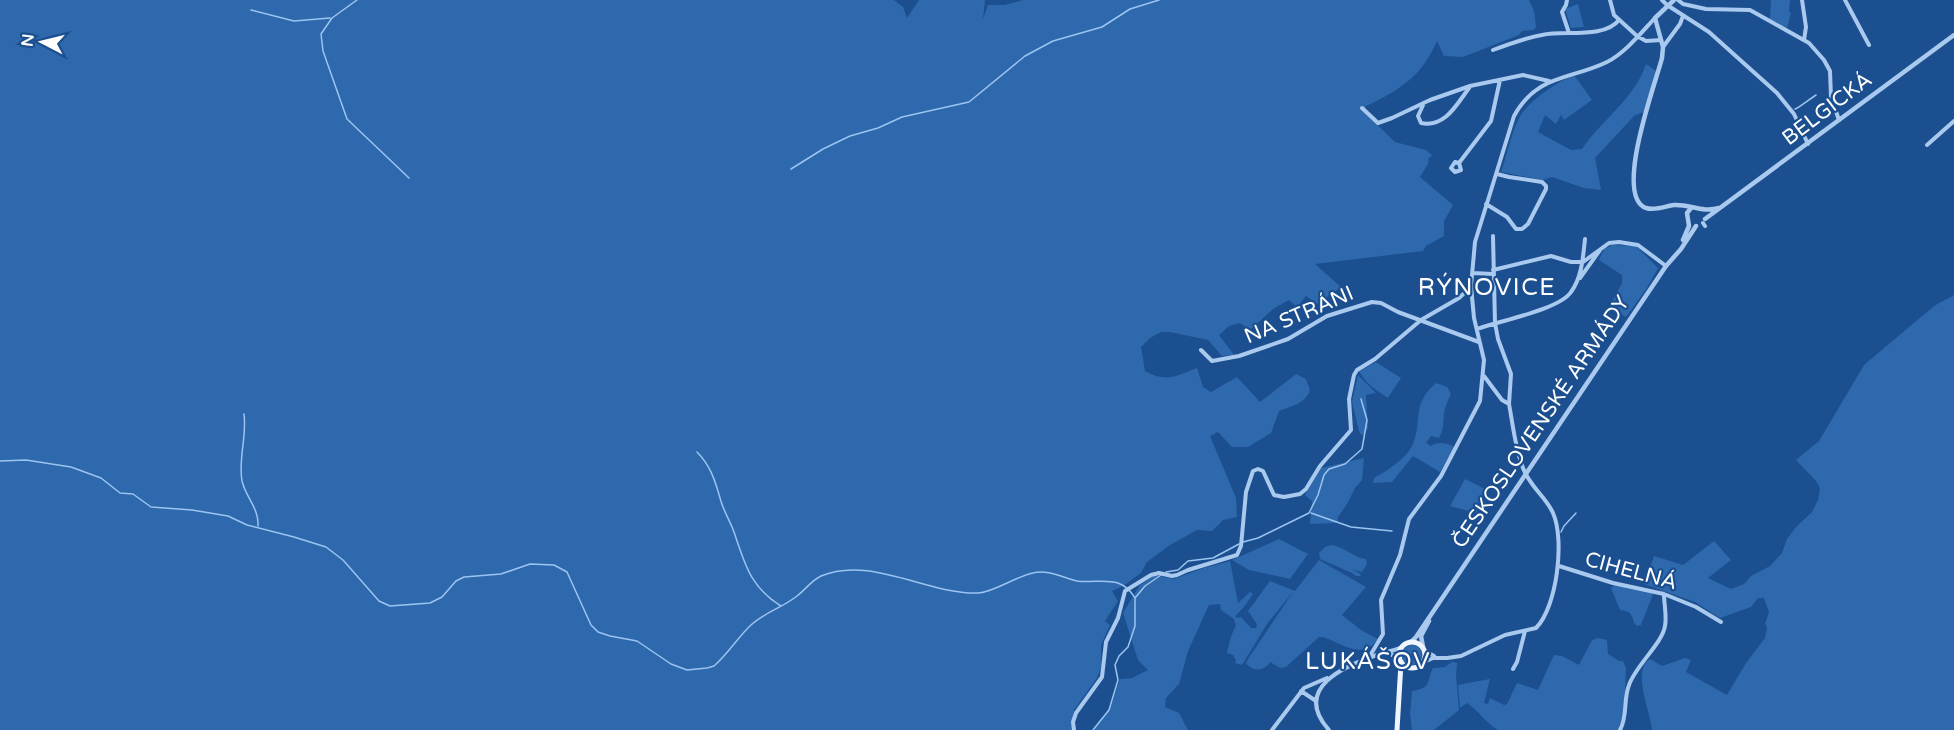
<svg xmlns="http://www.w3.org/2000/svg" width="1954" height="730" viewBox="0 0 1954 730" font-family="'Varela Round',sans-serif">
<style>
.green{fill:#2e69ad}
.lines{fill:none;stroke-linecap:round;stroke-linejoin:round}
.stream{stroke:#9cc4f0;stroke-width:1.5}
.minor{stroke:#a9c9ee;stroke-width:4}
.tertiary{stroke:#a9c9ee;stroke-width:4.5}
.primary{stroke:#f0f6ff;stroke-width:5}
.labels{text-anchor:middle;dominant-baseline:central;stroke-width:4.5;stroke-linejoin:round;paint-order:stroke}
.street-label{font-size:21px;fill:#fff;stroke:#1b4f8f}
.quarter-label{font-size:24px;letter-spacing:1.5px;fill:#fff;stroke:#1b4f8f}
</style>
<rect width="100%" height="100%" fill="#1b4f8f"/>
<path class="green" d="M0 0H894L903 7 907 18 919 0H985L983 19 988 5H1005L1023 0H1529L1534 11 1536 27 1534 30 1522 31 1519 35 1463 57 1444 56 1437 41C1433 50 1428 59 1422 67 1409 84 1386 97 1366 106L1365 113 1395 142 1426 150 1433 156 1429 157 1428 164 1420 177 1453 205 1444 221V236L1426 246 1423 251 1315 264 1341 287 1317 304 1306 296 1297 307 1289 300 1273 309 1250 330 1240 323 1229 326 1219 335 1234 355 1222 356 1208 340 1170 332H1161L1150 338 1141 347 1145 371C1166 383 1176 376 1197 368L1203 387 1211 392 1237 377 1260 402 1296 374 1306 379 1310 390C1305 404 1292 406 1279 411L1271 433 1248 447H1232L1218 432 1210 436 1236 498 1237 517 1223 520 1212 531 1197 530 1170 545 1147 562 1141 573 1123 586 1112 591 1118 601 1105 621 1110 625 1101 645V667L1097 678 1074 710 1072 730H0Z
M1771 0H1790L1789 12 1791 13 1787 28 1770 19Z
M1578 4 1584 27 1571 28 1565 9Z
M1646 64 1656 71 1644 112 1635 115 1595 158 1601 190 1584 188 1552 177 1543 180 1501 172C1507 155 1511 134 1519 118 1529 100 1556 83 1574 75L1592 100 1564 120 1561 115 1556 124 1545 115 1538 132 1571 150 1582 149C1602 119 1634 100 1646 64Z
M1612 245 1636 246 1658 268 1647 288 1626 317 1609 307 1622 283V275L1599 260 1598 262 1604 249Z
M1954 295V730H1652C1651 713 1631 670 1650 659L1662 666 1685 658 1691 660 1686 672 1727 695 1746 663 1765 638 1767 627 1765 624 1769 612 1764 598H1758L1751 607 1720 618 1695 602 1644 584 1654 556 1683 565 1714 541 1731 560 1708 578 1731 589 1744 584 1751 576 1770 566 1782 553 1787 539 1796 527 1812 512 1818 500 1820 488 1816 481 1796 460 1819 441 1864 365 1934 306Z
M1376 362 1401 378 1388 398C1377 391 1365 383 1359 371Z
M1358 375 1376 393 1366 395 1368 428 1364 435 1360 434 1359 431 1352 402Z
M1436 383 1447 387 1451 394C1448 400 1445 408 1444 413 1443 422 1444 429 1439 438L1431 436 1426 443 1431 446C1438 441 1447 443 1454 447L1440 472 1413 456 1392 482 1373 483 1374 478C1387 471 1407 458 1413 444 1423 418 1411 405 1436 383Z
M1364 458 1362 480 1355 488 1347 504 1338 517 1337 523 1310 524 1312 501 1305 495 1321 468Z
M1465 479 1489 491 1476 513 1450 506Z
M1279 539 1308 554 1290 579 1249 570 1232 560Z
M1332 545C1344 547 1355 558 1366 559L1367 564 1362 572 1352 569 1361 574 1360 576H1356L1352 573 1320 559 1319 553 1325 547Z
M1319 560 1366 587 1342 615 1361 630 1378 639C1363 661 1341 643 1323 637H1319L1286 667 1280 668 1270 662C1265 671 1252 672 1246 663L1248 659 1293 592 1267 624 1242 665 1235 663 1236 660 1233 655 1227 653C1228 647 1233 629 1236 626L1234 619 1221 610 1220 604 1209 605 1188 651 1179 684 1166 698 1165 707 1179 713 1188 730H1095L1094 727 1111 706 1120 679 1132 678 1148 670 1138 660 1123 613 1140 585 1155 575 1174 579 1204 568 1230 561 1238 603 1250 592 1253 594 1244 607 1235 616 1237 618 1241 617 1251 628H1256L1257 624 1248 611 1270 581 1295 591Z
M1616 584 1641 589 1653 594 1641 625 1637 626 1634 623C1632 614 1630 611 1620 610L1611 588Z
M1598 638 1607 640 1608 654 1619 661H1623L1626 668 1624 715 1618 730H1498C1486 723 1479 711 1467 703L1460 708 1458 685 1490 679 1484 703 1488 704 1490 698 1504 705 1507 704 1517 683 1538 690 1554 655 1562 656 1579 665 1592 640Z
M1402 655a10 10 0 1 1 20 0a10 10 0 1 1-20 0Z
M1452 662 1457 663 1456 675 1459 710 1434 730H1412L1410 714 1412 691C1432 688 1426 682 1433 668L1445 667Z"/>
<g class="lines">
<path class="stream" d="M357 0 332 18 321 34 323 51 347 119 409 178
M251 10 294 21 330 18
M1795 109C1799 108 1811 98 1816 95
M791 169 823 149 850 136 878 128 902 117 969 102 1025 56 1053 41 1102 27 1130 9 1159 0
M244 414C247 437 238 459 242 481 246 498 259 508 258 526
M697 452C710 465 715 480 720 498 723 510 730 521 734 532 745 564 750 587 781 606
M0 461 26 460 71 467 101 478 120 493 133 494 151 507 192 510 228 516 247 525 294 537 326 547 343 560 379 601 390 606 430 603 442 597 456 581 464 577 501 574 530 564 554 565 567 572 591 625 598 632 610 636 637 641 671 664 687 670 707 668 714 666C728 654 738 637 751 625 765 612 782 608 797 596 805 590 812 580 821 576 870 555 929 595 978 593 992 593 1017 576 1033 573 1047 569 1064 578 1077 581 1091 583 1105 579 1118 583 1126 586 1131 591 1135 598
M1311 513 1351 527 1392 531
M1561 532 1564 526 1576 513
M1243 542 1258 538 1309 513 1318 495 1324 475 1329 469 1345 464 1362 449 1367 420 1361 399
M1166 572 1178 570 1188 561 1213 558 1239 544
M1093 730 1109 710 1118 680 1115 665 1119 656 1128 647 1135 626V598L1145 586 1161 575"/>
<path class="minor" d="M1567 0 1566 5 1562 12 1569 33
M1610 0 1614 15 1637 36 1646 41 1661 40
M1662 0 1667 5 1709 32 1777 93 1794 114 1808 144
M1678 0 1683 4 1706 9 1750 10 1809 43 1824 60 1830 71 1831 97 1839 120
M1802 0 1806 27 1804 40
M1845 0 1869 45
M1663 47 1680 24 1683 16
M1493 50C1509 44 1525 38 1542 35 1564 30 1604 39 1619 20
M1424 103 1418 116 1421 123C1445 128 1457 104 1469 88
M1362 108 1378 123 1392 118 1430 100 1470 86 1523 75 1549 81
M1927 145 1954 121
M1459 163 1461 170 1455 172 1451 168 1455 162 1459 163 1491 121 1500 80
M1486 204 1507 217 1516 229H1522L1528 224 1546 189V186L1542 182 1509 177 1497 174
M1703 223 1705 226
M1493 236 1495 323 1498 339 1511 374 1509 404
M1493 270 1551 256 1571 262H1583L1609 243 1619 242 1638 245 1666 266
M1473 273 1493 274
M1580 278 1600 250
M1477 329C1498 321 1559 310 1571 292 1582 277 1583 257 1585 239
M1201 350 1212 361 1239 356 1288 339 1327 316 1372 302 1381 303 1398 312 1479 342
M1559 566 1613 583 1664 594 1696 607 1721 622
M1425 651 1434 656
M1389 653 1399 659
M1368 659 1383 634 1381 600 1400 555 1409 519 1441 476 1480 401 1484 360 1474 318 1471 286 1475 242 1514 116C1537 74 1570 80 1607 62 1625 53 1641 33 1655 18
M1424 662 1433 658H1447L1461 656 1505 635 1536 628C1557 607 1565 540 1553 513 1546 497 1530 487 1523 468 1515 448 1513 425 1509 404L1502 400 1484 376
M1513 669 1517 662 1525 631
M1301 691 1316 701
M1074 730 1073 722 1076 713 1102 677 1106 642 1118 618 1125 591 1151 575 1159 573 1172 576 1177 575 1188 570 1237 555 1241 546 1246 492 1253 471 1258 469 1263 471 1274 495 1284 497 1300 494 1306 489 1320 466 1351 430 1349 399 1354 375 1357 370 1375 359 1421 320 1459 298 1471 287
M1272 730 1304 688 1327 678
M1329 730C1291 688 1346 665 1380 654 1387 651 1395 651 1402 647
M1620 730C1628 716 1623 700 1629 685 1636 665 1662 644 1665 626 1667 616 1664 604 1664 594"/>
<path class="tertiary" d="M1674 0 1655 18 1663 47 1662 58C1656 82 1613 196 1646 208 1655 211 1666 206 1674 205 1690 204 1702 213 1719 208
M1705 219 1954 35
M1683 240 1689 226 1687 213 1691 208
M1411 642 1416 637 1666 266 1681 249 1696 226
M1423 647 1421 636 1429 621"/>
<path class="primary" d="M1399 655a13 13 0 1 1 26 0a13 13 0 1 1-26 0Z
M1397 730 1401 663"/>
</g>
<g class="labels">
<g class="street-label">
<text transform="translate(1827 109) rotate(-37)">BELGICKÁ</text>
<text transform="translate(1299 315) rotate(-23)">NA STRÁNI</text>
<text transform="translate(1541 422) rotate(-56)">ČESKOSLOVENSKÉ ARMÁDY</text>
<text transform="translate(1631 571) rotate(15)">CIHELNÁ</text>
</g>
<g class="quarter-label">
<text x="1487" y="287">RÝNOVICE</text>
<text x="1368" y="661">LUKÁŠOV</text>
</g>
</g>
<g transform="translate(42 42) rotate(277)" stroke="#1b4f8f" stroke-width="4.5" paint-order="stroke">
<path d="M0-4.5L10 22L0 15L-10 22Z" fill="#ffffff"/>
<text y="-9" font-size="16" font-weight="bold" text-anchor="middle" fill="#ffffff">N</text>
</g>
</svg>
